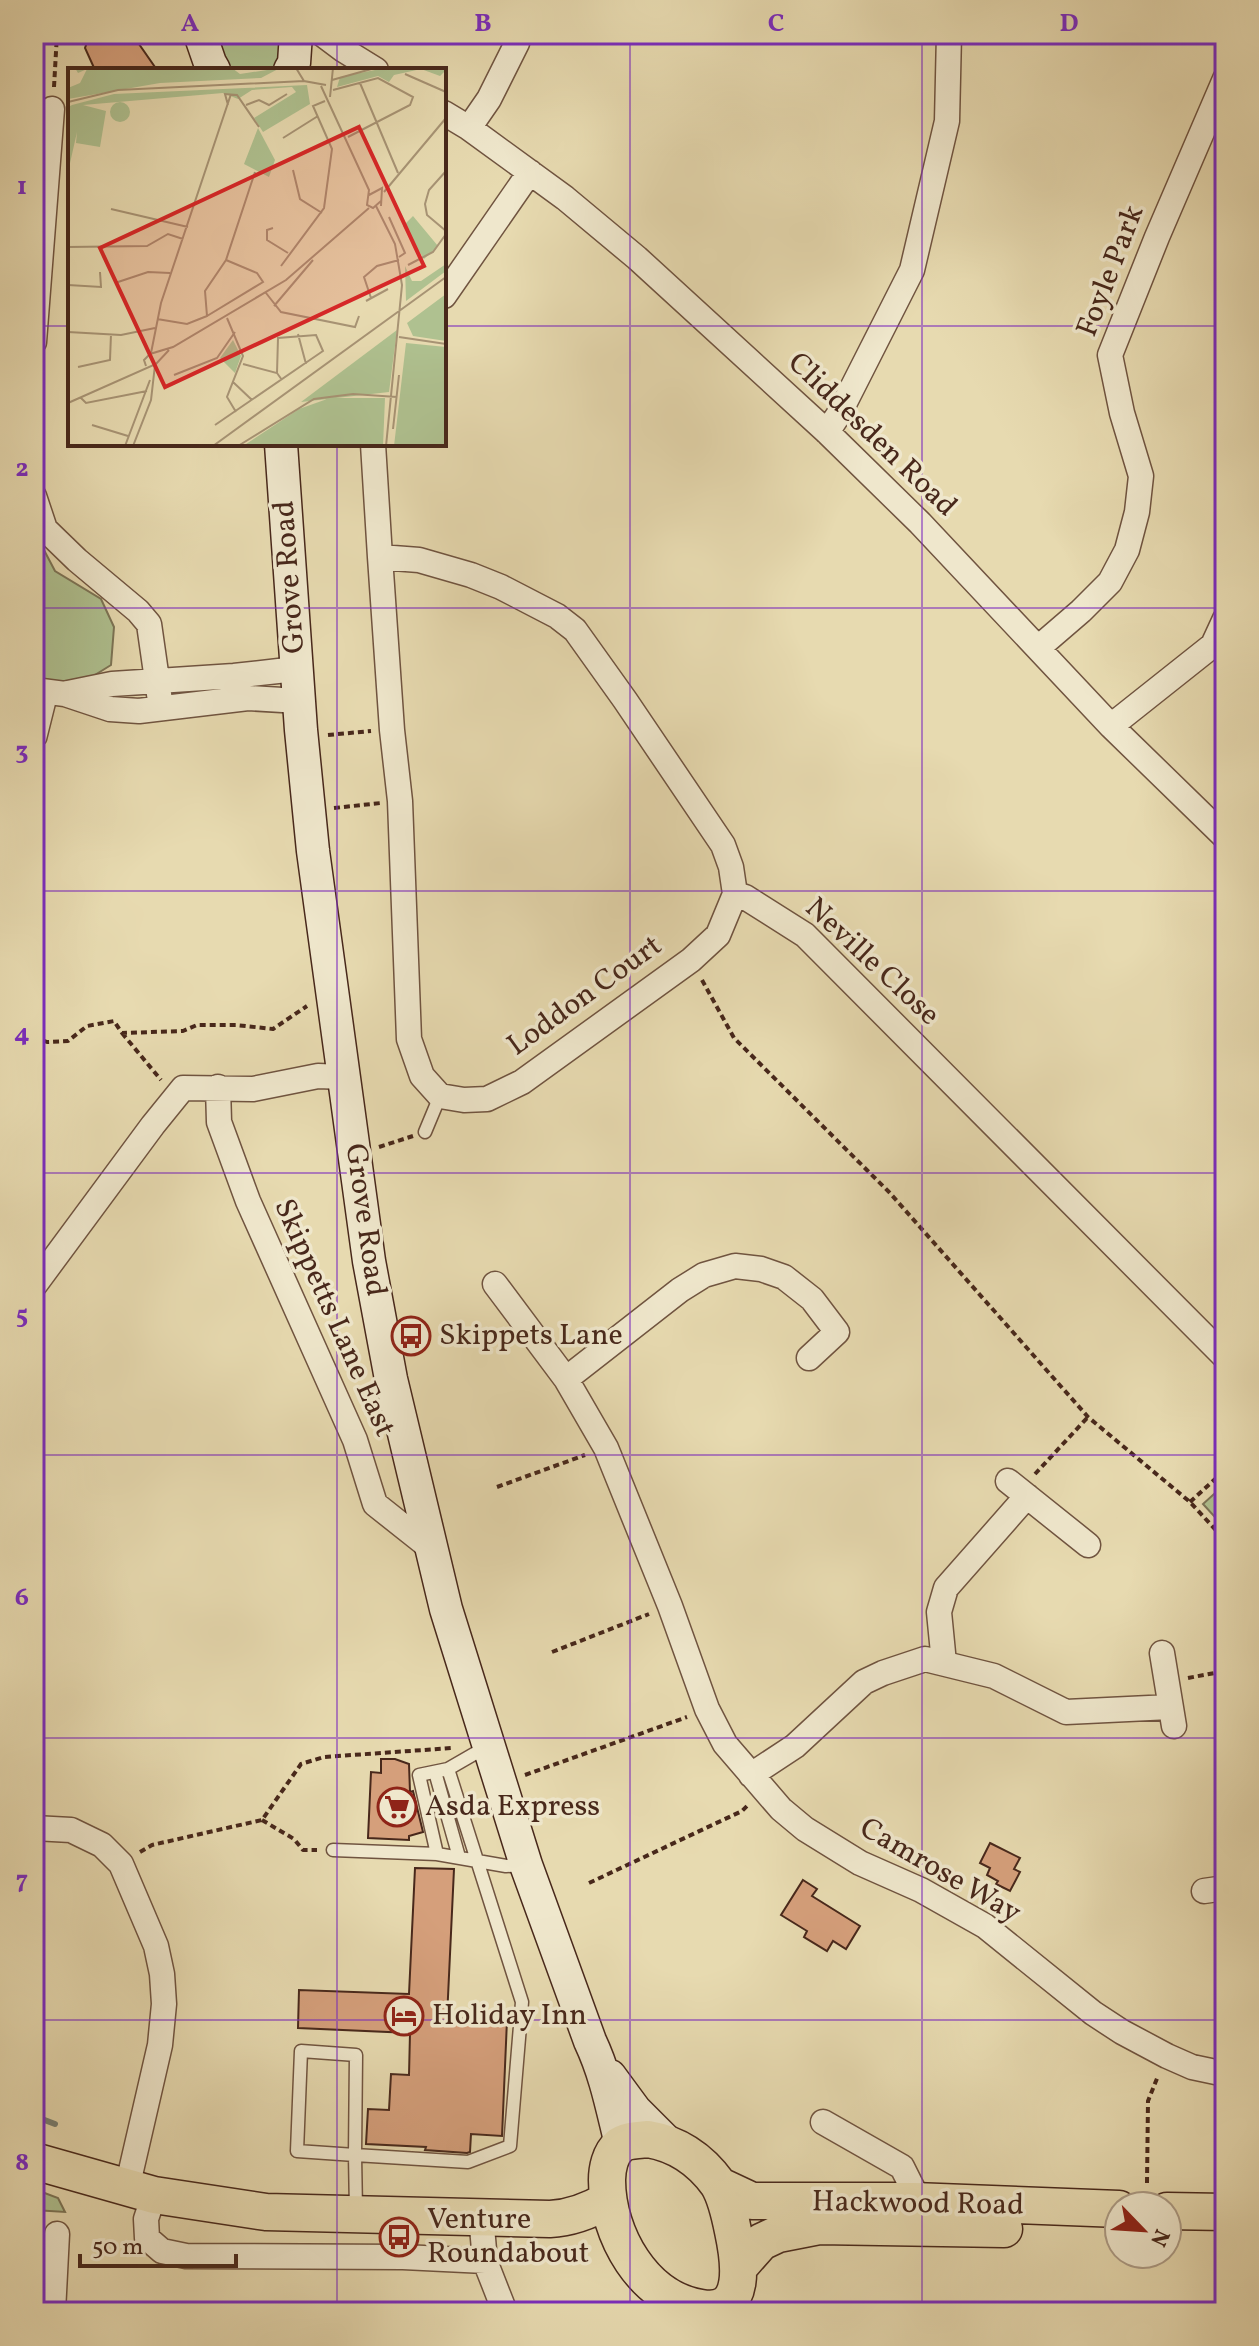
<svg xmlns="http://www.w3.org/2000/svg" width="1259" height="2346" viewBox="0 0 1259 2346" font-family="Vollkorn,serif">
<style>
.green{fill:#afc190;stroke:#7c7456;stroke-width:2}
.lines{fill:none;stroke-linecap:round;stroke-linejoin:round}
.stream{stroke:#778074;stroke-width:6}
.building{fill:#d59f7b;stroke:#48281b;stroke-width:2}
.lane-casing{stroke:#705440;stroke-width:15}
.street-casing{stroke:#705440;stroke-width:27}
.secondary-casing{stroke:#48281b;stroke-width:35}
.primary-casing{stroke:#48281b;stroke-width:39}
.path{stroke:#48281b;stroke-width:4;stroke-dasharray:6 4;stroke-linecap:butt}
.lane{stroke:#efe7cc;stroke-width:12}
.street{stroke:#efe7cc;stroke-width:24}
.secondary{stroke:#efe7cc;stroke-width:32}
.primary{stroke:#e7dab0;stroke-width:36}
.grid{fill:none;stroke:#7b2cbf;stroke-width:2;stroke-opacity:0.55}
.labels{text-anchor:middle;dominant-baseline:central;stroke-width:7;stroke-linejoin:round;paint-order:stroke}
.street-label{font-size:30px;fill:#48281b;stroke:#efe7cc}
.poi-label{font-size:30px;fill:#48281b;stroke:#efe7cc;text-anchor:start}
.inset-road{fill:none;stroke:#a79374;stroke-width:2}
.view{fill:#d62828;fill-opacity:0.15;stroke:#d62828;stroke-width:4}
.inset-edge{fill:none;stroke:#48281b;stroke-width:4}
.neatline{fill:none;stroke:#7b2cbf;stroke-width:3}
.grid-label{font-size:26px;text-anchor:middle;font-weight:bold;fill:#7b2cbf}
</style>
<rect width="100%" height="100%" fill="#e7dab0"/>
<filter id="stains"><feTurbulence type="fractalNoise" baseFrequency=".0025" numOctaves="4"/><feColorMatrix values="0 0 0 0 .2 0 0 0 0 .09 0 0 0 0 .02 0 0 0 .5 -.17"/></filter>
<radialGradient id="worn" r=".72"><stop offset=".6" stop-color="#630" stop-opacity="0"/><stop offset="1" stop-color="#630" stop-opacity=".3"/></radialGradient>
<path class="green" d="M215 34H290L280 70H229Z
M34 531 55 571 101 599 114 627 111 665 77 686 34 680Z
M1225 1484V1528L1203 1504Z
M34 2189 58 2198 65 2212 34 2210Z"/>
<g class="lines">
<path class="stream" d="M34 2116 55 2124"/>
</g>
<path class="building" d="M90 34H132L157 70H95L85 48Z
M381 1759H395L409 1764 410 1792 413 1791 423 1832 409 1836V1840L368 1838 371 1772 381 1773Z
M990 1843 1020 1858 1014 1869 1020 1872 1010 1891 996 1884 998 1881 987 1875 990 1868 980 1863Z
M415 1868 454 1869 447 2018 507 2020 502 2136 471 2134 470 2152 467 2153 425 2150 426 2147 366 2144 368 2109 389 2110 391 2074 409 2075 410 2033 298 2028 299 1990 409 1994Z
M803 1880 817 1889 812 1896 860 1926 846 1949 833 1941 827 1951 804 1937 807 1931 781 1915Z"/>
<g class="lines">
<defs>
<path id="lane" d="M40 739 52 691
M425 1132 440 1096
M489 1751 474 1754 448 1769 419 1775 437 1854 506 1866 523 1865
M435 1772 459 1857
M333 1850 437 1854
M301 2051 356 2055 355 2155 297 2151Z
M356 2211 355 2155 468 2162 510 2146 522 2002 448 1769"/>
<path id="street" d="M322 34 342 49 376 70
M444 113 469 128 565 198 637 258 827 432 920 523 1111 726 1225 837
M469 128 489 99 517 43 519 34
M444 296 530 172
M34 342 52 109
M827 432 839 414 912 270 947 121 949 34
M373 444 380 557 419 560 471 575 501 587 557 616 575 630 625 700 723 845 731 867 735 894 718 935 691 960 522 1082 487 1099 464 1100 440 1096 422 1076 409 1039 400 801 392 730 380 557
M34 496 45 529 77 560 138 611 149 624 161 708
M1038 648 1081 611 1110 582 1127 550 1137 512 1141 476 1122 413 1110 355 1157 237 1225 79
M34 690 65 694 110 709 139 711 248 698 299 701
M68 693 112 684 234 676 296 669
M1111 726 1213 645 1225 619
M735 894 745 897 805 935 1225 1357
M218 1087 219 1122 248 1201 355 1440 375 1504 433 1550
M495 1284 566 1379 606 1448 670 1606 707 1709 725 1744 781 1809 805 1829 860 1863 921 1890 985 1926 1093 2013 1122 2032 1167 2056 1192 2067 1225 2074
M34 1286 153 1125 183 1088 253 1089 318 1076 344 1077
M566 1379 680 1290 704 1275 735 1266 761 1269 784 1277 812 1299 837 1332 809 1358
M1008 1481 1088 1545
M1162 1653 1174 1726
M944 1663 939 1612 946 1588 1027 1496
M751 1775 795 1746 864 1682 883 1673 925 1659 994 1676 1066 1712 1170 1707
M34 1828 71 1830 102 1845 121 1864 156 1946 162 1974 164 2004 160 2045 127 2188
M1204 1891 1225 1888
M823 2122 902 2167 913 2189 914 2201
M154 2195 146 2219 147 2238 162 2251 186 2256 403 2257 485 2261
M481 2216 485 2261 505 2312
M53 2312 57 2234"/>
<path id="secondary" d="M200 34 210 63 214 70
M290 70 294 63 296 34
M281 444 301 730 313 851 369 1261 391 1379 446 1609 526 1865 590 2041C606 2075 612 2108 621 2144
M610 2076 635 2110 667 2142"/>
<path id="primary" d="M648 2139C678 2144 700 2159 718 2184 726 2197 730 2216 733 2231 739 2259 749 2316 701 2308 643 2299 607 2234 607 2180 607 2169 610 2154 619 2146 626 2140 639 2140 648 2139Z
M34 2161 154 2195 266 2212 550 2219C571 2218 591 2210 608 2200
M720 2186 752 2201H914L1119 2209
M1167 2211 1225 2212
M739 2267 761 2242 778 2234 819 2226 1004 2229"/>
</defs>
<use href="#lane" class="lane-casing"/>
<use href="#street" class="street-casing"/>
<use href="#secondary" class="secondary-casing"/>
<use href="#primary" class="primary-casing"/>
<path class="path" d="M54 87 57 34
M328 735 371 731
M334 808 381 803
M702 980 734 1038 889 1192 1088 1417 1190 1502 1225 1540
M122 1033 161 1080
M34 1037 47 1042 68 1041 87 1026 114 1021 122 1033 183 1031 197 1025H236L273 1029 307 1006
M379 1147 413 1136
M1035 1474 1088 1417
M497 1487 585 1455
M1190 1502 1225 1470
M552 1652 649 1614
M1188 1678 1225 1671
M525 1775 687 1717
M262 1820 294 1839 303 1850H317
M140 1852 152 1845 262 1820 301 1764 324 1757 452 1748
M589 1883 742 1811 748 1805
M1147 2183 1148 2101 1158 2076"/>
<use href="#lane" class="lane"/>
<use href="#street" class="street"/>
<use href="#secondary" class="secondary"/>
<use href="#primary" class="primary"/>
</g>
<path class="grid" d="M337 34V70M630 34V2312M922 34V2312M34 326H70M444 326H1225M337 444V2312M34 608H1225M34 891H1225M34 1173H1225M34 1455H1225M34 1738H1225M34 2020H1225"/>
<defs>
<symbol id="bus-ring" viewBox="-11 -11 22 22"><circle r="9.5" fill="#efe7cc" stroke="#8f2418" stroke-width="1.5"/><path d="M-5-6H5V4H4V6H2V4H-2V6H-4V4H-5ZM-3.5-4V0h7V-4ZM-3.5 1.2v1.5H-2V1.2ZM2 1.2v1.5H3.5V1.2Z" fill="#8f2418"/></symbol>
<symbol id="supermarket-ring" viewBox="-11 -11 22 22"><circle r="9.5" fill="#efe7cc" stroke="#8f2418" stroke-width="1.5"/><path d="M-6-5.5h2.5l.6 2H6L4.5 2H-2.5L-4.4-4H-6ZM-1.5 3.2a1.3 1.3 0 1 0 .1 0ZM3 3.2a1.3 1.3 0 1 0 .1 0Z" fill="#8f2418"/></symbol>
<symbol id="hotel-ring" viewBox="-11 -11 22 22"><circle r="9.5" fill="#efe7cc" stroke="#8f2418" stroke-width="1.5"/><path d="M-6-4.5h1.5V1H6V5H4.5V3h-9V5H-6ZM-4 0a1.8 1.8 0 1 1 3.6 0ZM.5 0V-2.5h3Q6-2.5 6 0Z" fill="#8f2418"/></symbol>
</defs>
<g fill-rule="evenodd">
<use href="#bus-ring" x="389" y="1314" width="44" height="44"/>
<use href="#supermarket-ring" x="375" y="1785" width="44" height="44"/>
<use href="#hotel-ring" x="382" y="1994" width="44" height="44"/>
<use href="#bus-ring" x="377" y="2215" width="44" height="44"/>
</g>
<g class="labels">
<g class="street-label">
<text transform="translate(1111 271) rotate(-69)">Foyle Park</text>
<text transform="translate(872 435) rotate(44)">Cliddesden Road</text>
<text transform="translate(290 577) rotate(-94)">Grove Road</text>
<text transform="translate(872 962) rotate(43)">Neville Close</text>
<text transform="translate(585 996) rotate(-36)">Loddon Court</text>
<text transform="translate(365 1220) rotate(82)">Grove Road</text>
<text transform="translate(334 1318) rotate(66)">Skippetts Lane East</text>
<text transform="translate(940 1871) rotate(30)">Camrose Way</text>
<text transform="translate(918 2204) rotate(1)">Hackwood Road</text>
</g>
<g class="poi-label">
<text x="439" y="1336">Skippets Lane</text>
<text x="425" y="1807">Asda Express</text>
<text x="432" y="2016">Holiday Inn</text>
<text x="427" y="2220">Venture<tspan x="427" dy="34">Roundabout</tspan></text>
</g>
</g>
<g transform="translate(68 68)">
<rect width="378" height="378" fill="#e7dab0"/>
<path d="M7 0H164L172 6 212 0 193 10 92 15 0 31V20L12 15 19 1 10 5ZM317 0H378V2L372 8 353 1 326 7 321 14 310 8 269 19 272 9ZM239 17 242 36 195 64 186 50 228 24 224 19 184 22 170 31 155 25 15 37 38 43 32 79 8 75 9 64 0 104V39L4 37 46 26ZM42 44a10 10 0 1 1 20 0a10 10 0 1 1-20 0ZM190 60 207 92 201 109 176 96ZM345 148 370 178 356 191 335 158ZM378 196V203L338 233 337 198 344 213H353ZM378 226V273L345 268 339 255ZM329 262 321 324 233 334ZM165 272 173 288 167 305 152 290ZM338 275 378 279V378H326ZM262 330H317L315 378H175L231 341Z" fill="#afc190"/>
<path class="inset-road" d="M228 0 236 13 258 17M337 6 378 24M264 12 307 0M292 15 330 105M253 18 301 122 299 137 305 140 313 133M265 22 310 10 345 29 342 37 280 69M262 29 265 0M0 34 50 22 236 13M160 37 157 26 169 27 191 59M178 37 191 32 201 37 219 26M215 70 250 48M225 102 232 131 254 145M378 103 361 122 357 136 359 147 378 163M316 124 378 50M301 127 314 120 313 138M308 138 327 176 334 217 318 378M43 141 120 159M321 149 337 185 331 189M205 160 199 162V172L220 185M0 179 79 178 100 166 115 171M340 197 365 184 378 166M213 198 256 140 264 81 245 38 257 33M47 215 80 204 102 205M0 217 33 219 32 204M198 225 213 244 287 259 291 248M303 230 296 209 309 198 331 192M298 233 320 221M206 238 245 192M139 248 195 214 189 205 158 192M159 250 175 288 159 329 168 344M89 251 119 256 139 248 137 223 158 192 187 104M0 264 53 267 87 260M230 266 238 296M331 269 378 276M83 285 93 235 163 26M175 296 209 305 214 312M78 298 76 292 82 286 105 279 218 212 301 140M10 299 42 292 43 266M106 307 149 290 167 264M165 314 184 332M12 329 18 335 79 323M0 335 88 296 101 282M24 357 60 368M147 357 255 283 248 267 210 270 209 305M325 361 331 307M57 378 82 312M65 378 83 332 87 297M145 378 378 209M170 378 246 331 285 326 329 329"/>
<path class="view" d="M291 59 356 198 97 319 32 180Z"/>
<rect width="378" height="378" class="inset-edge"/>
</g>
<rect width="1259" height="2346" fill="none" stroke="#e7dab0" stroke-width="88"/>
<g transform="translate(1143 2230) rotate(115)"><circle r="38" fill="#efe7cc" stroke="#ac9b85" stroke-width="2"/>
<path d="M0-6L14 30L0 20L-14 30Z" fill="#8f2418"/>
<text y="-12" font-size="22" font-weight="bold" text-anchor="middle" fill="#48281b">N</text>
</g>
<path d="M80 2254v12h156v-12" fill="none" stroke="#48281b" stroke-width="4"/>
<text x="92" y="2254" font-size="24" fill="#48281b" stroke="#efe7cc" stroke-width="6" paint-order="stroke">50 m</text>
<rect x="44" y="44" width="1171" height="2258" class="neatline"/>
<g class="grid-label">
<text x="190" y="31">A</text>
<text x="483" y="31">B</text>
<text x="776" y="31">C</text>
<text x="1069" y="31">D</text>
<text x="22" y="194">1</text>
<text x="22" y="476">2</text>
<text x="22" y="759">3</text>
<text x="22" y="1041">4</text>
<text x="22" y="1323">5</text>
<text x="22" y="1605">6</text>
<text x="22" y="1888">7</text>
<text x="22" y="2170">8</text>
</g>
<rect width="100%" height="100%" filter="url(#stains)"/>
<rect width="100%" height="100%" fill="url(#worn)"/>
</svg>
